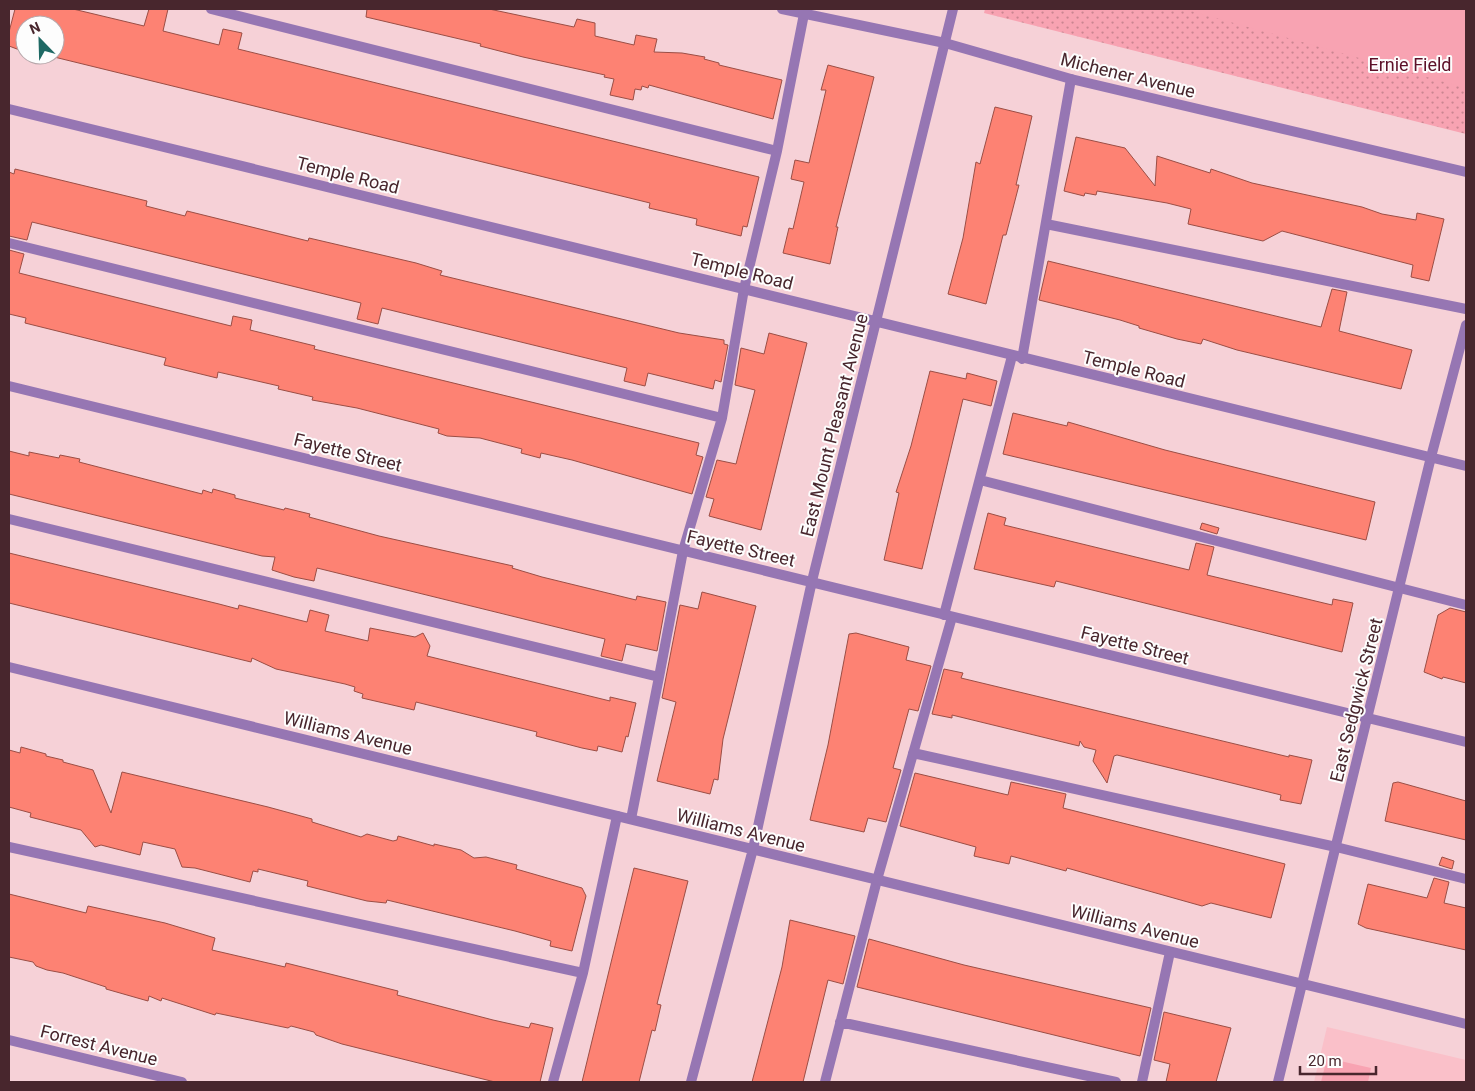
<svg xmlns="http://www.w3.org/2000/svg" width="1475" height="1091" viewBox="0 0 1475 1091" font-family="Roboto,sans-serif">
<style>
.built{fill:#fac0c9}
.grass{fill:url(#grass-dots)}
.garden{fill:#f8a3b2}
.building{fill:#fd8273;stroke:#9b4e45}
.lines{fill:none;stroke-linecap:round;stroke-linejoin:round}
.service{stroke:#9676b3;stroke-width:10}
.minor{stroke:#9676b3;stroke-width:10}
.tertiary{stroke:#9676b3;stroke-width:10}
.labels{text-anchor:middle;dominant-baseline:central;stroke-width:4;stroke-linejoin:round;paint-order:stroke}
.park-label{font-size:18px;fill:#5d1028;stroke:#fdfdfd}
.street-label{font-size:18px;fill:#48262d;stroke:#fdfdfd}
</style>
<defs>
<pattern id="grass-dots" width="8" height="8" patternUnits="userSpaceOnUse" patternTransform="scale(1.25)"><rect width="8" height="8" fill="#f8a3b2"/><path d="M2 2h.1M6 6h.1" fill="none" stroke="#cb8591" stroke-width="1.8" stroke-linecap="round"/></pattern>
</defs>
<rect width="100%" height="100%" fill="#f6d1d7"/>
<path class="built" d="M1327 1027 1466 1060V1082H1314Z"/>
<path class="grass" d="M985 9H1466V134L984 13Z"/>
<path class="garden" d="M1184 9H1466V88Z
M1327 1058 1371 1068 1368 1082H1321Z"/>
<path class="building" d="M15 9H73L144 26 149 9H168L163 31 219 45 223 29 242 33 238 49 759 177 747 227 743 226 741 236 696 225 697 219 649 208 650 203 46 55H55V25H25V52L9 46V32Z
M367 9H489L574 27 577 19 595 23V36L634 45 636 35 657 39 654 52 682 53 705 57 704 59 719 63V65L782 80 773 119 649 85 648 88 642 86 641 90 635 89 633 100 610 95 614 79 604 77 605 75 523 57 480 46 481 44 366 17Z
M828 65 874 77 836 227H838L830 264 783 253 789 228 793 229 804 182 791 179 795 160 809 163 826 90H821Z
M995 107 1032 116 1016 185H1019L1012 212 1006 235H1003L986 304 948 294 963 238 976 162 980 164Z
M1076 137 1125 148 1155 186 1157 156 1210 173 1211 169 1252 183 1362 207 1382 214 1416 220 1417 213 1444 219 1429 281 1411 277 1413 265 1282 231 1263 241 1188 224 1191 209 1167 203 1097 191 1096 195 1085 193 1084 196 1064 191Z
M15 169 147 201 146 206 185 216 187 211 308 241 309 238 416 263 442 271 440 275 679 333 724 340V344L728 345 721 382 715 380 713 389 648 373 645 386 624 381 627 368 382 308 378 324 357 319 361 303 32 222 27 240 9 236V172L14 174Z
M9 250 24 254 19 273 231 326 233 316 252 320 250 330 315 346 314 349 699 443 696 455 703 457 692 494 572 460 541 453 540 458 521 453 522 449 480 438 447 436 438 433 439 429 357 408 312 400 313 397 278 389 279 386 218 372 217 378 164 365 166 358 25 323 26 318 9 314Z
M1048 261 1321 327 1332 289 1347 292 1339 331 1412 350 1401 389 1237 350 1203 339 1201 344 1177 339 1139 328V326L1120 320 1039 300Z
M769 333 807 343 761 530 709 516 714 499 706 497 717 460 736 464 755 390 735 385 741 348 764 354Z
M930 371 966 379 967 373 997 381 991 406 963 399 922 569 884 560 899 493 896 492 911 446Z
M1013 413 1067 426 1068 422 1165 450 1375 502 1366 540 1003 454Z
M9 451 29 456V452L59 458 60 455 80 459 79 462 202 494 203 490 212 493 213 489 235 495V498L284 510 285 508 310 514 309 517 379 536 513 566 512 568 542 577 636 600 637 596 666 602 657 651 626 644 622 661 601 656 605 639 317 568 314 581 294 577 272 570 275 557 262 556 9 494Z
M988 513 1006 518 1004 525 1189 570 1196 543 1214 547 1207 575 1332 605 1333 599 1353 603 1342 652 1056 581 1054 587 974 569Z
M1202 523 1219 528 1217 534 1200 529Z
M9 553 219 604 238 609 239 605 307 622 310 610 329 615 325 631 368 641 370 628 415 637 423 633 430 646 427 656 610 701V697L636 703 628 737 626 736 622 752 598 746 597 751 582 748 536 736 537 732 416 702 414 710 362 698 363 694 354 691 355 687 345 684 276 669 252 658 251 662 9 603Z
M702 592 756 606 723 739 718 780 714 779 710 794 657 781 676 702 662 698 680 605 698 609Z
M1450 608 1466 612V683L1443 677 1442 679 1424 672 1438 615Z
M856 633 909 647 906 660 931 666 918 711 909 709 893 768 901 770 886 822 868 818 864 832 810 820 828 745 849 634Z
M944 669 963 673 961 678 1289 757V755L1312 760 1301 804 1280 800 1281 795 1117 755 1114 756 1107 783 1093 761 1096 750 1084 747 1080 741 1079 746 952 715V718L932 714Z
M21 747 46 754V756L63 760V762L93 770 111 813 122 772 268 807 312 819V822L361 837 367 834 393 841 397 840 398 836 434 846V844L461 850 474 858 486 857 517 865 516 869 582 888 586 896 572 951 550 946 551 941 515 931 387 900 386 903 367 901 307 886 308 881 258 869V872L253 871 250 882 195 868 182 867 175 849 143 842 140 855 101 845 95 847 81 830 30 817 31 813 9 807V750L20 753Z
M915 773 1008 795 1011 782 1066 794 1063 808 1285 864 1271 918 1211 903 1202 906 1067 868 1066 871 1011 856 1009 864 974 856 976 847 900 826Z
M1398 782 1466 801V840L1385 821 1393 783Z
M1442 857 1454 861 1452 869 1439 865Z
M634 868 688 881 657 1004 661 1005 655 1031 652 1030 639 1082H582Z
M1434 878 1449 882 1444 903 1466 908V950L1366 928 1358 924 1368 884 1427 898Z
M9 894 86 913 88 906 165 923 215 938 212 950 285 967 286 963 398 991 397 995 493 1020 529 1028 531 1023 553 1028 540 1082H495L342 1044 316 1035 314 1032 291 1026 288 1028 216 1013 215 1015 162 998 161 1001 149 996 148 1001 106 989V987L63 973 47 970 36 966 33 962 9 957Z
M790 920 855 936 843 984 828 980 803 1082H752L782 967Z
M869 939 964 965 1151 1008 1140 1056 857 987Z
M1164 1012 1231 1028 1216 1082H1166L1170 1064 1154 1060Z"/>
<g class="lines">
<path class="service" d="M211 9 777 151 804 14
M1046 224 1466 309
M9 243 722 418 744 289 777 151
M1022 359 1071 79
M980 480 1466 605
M9 519 659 677 683 551 722 418
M944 615 1012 356
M913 753 1336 847 1466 879
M631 819 659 677
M9 847 583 973
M840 1022 1116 1082
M553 1082 583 973 617 816
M825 1082 877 880 952 617
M1142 1082 1170 952"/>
<path class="minor" d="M9 109 1466 466
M9 386 1466 742
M9 667 1466 1024
M9 1040 182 1082
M691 1082 753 849 812 581 953 9
M1278 1082 1431 457 1466 325"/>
<path class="tertiary" d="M782 9 945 43 1071 79 1466 172"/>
</g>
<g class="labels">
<g class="park-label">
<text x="1410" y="64">Ernie Field</text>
</g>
<g class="street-label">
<text transform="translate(1128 75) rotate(14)">Michener Avenue</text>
<text transform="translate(348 175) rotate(14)">Temple Road</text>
<text transform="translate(742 271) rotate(14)">Temple Road</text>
<text transform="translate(1134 369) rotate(14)">Temple Road</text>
<text transform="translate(834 425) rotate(-76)">East Mount Pleasant Avenue</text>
<text transform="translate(348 452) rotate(14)">Fayette Street</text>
<text transform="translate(741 548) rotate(13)">Fayette Street</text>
<text transform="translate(1135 645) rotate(14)">Fayette Street</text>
<text transform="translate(1356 700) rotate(-76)">East Sedgwick Street</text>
<text transform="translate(348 733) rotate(14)">Williams Avenue</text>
<text transform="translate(741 830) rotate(14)">Williams Avenue</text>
<text transform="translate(1135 926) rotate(14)">Williams Avenue</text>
<text transform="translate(99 1045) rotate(14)">Forrest Avenue</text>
</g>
</g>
<rect width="1475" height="1091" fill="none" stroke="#48262d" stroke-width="20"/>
<g transform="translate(40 40) rotate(337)"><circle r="24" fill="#fdfdfd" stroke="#b5a7aa"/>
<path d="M0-4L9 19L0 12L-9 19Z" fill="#1e6964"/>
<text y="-8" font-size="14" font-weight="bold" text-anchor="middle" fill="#48262d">N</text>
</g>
<path d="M1300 1066v8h76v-8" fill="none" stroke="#48262d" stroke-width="2.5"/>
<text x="1308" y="1066" font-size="15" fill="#48262d" stroke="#fdfdfd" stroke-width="4" paint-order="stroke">20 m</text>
</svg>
